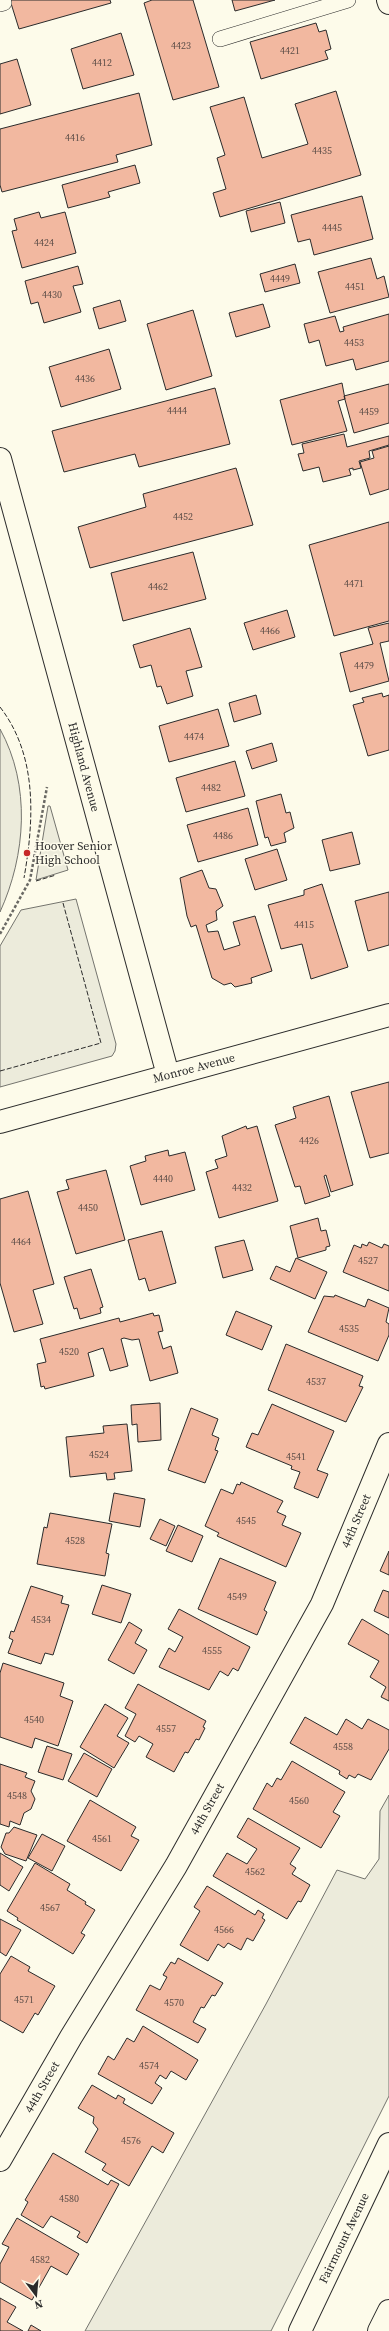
<svg xmlns="http://www.w3.org/2000/svg" width="389" height="2331" viewBox="0 0 389 2331" font-family="'Source Serif 4',serif">
<style>
.green{fill:#ecebdb;stroke:#74746e}
.building{fill:#f2b8a0;stroke:#2b2b2b}
.lines{fill:none;stroke-linecap:round;stroke-linejoin:round}
.service-casing{stroke:#2b2b2b;stroke-width:16}
.minor-casing{stroke:#2b2b2b;stroke-width:24}
.tertiary-casing{stroke:#2b2b2b;stroke-width:24}
.primary-casing{stroke:#2b2b2b;stroke-width:24}
.path{stroke:#6a6964;stroke-width:2.5;stroke-dasharray:3 2;stroke-linecap:butt}
.service{stroke:#fdfbea;stroke-width:15}
.minor{stroke:#fdfbea;stroke-width:22}
.tertiary{stroke:#fdfbea;stroke-width:22}
.primary{stroke:#fdfbea;stroke-width:22}
.fence{stroke:#2b2b2b;stroke-width:1;stroke-dasharray:5 2;stroke-linecap:butt}
.poi-dot{fill:#c62828;stroke:#fdfbea;stroke-width:1.5}
.labels{text-anchor:middle;dominant-baseline:central;stroke-width:3;stroke-linejoin:round;paint-order:stroke}
.number-label{font-size:10px;fill:#5d4e48}
.street-label{font-size:12px;fill:#2b2b2b;stroke:#fdfbea}
.poi-label{font-size:12px;fill:#2b2b2b;stroke:#fdfbea;text-anchor:start}
</style>
<rect width="100%" height="100%" fill="#fdfbea"/>
<path class="green" d="M0 729C31 785 26 855 0 912Z
M48 806H50L68 870 36 880Z
M76 899 116 1044 115 1051 112 1056 0 1087V946L21 910Z
M389 1795V2096L271 2331H85L266 2004 337 1870 365 1879 379 1859 380 1811Z"/>
<path class="building" d="M10 0H110L111 3 19 29Z
M152 0H193L219 87 173 100 144 3Z
M232 0H275L235 11Z
M316 23 319 32 326 30 331 49 325 51 328 59 261 79 250 42Z
M121 33 134 75 83 89 71 49Z
M17 59 31 105 0 114V64Z
M336 91 361 175 220 217 213 193 226 189 217 158 225 155 210 107 244 97 262 158 308 144 295 104Z
M139 93 152 145 116 155 118 162 2 192 0 185V129Z
M135 165 140 183 108 192 110 197 68 208 62 185Z
M362 196 373 239 314 255 310 239 298 242 291 215Z
M280 202 285 223 251 232 246 211Z
M39 212 41 218 65 212 76 253 22 268 12 231 17 230 14 219Z
M371 258 377 279 384 276 389 297 330 313 318 272Z
M295 264 300 283 265 292 260 274Z
M78 266 83 284 73 286 81 312 44 323 38 302 31 304 25 281Z
M120 300 126 321 99 329 93 308Z
M263 304 270 327 236 337 229 313Z
M193 310 212 376 166 390 147 324Z
M389 314V361L356 370 353 359 326 366 319 340 309 343 304 324 335 316 340 332 344 331 343 327Z
M109 349 121 389 61 407 49 367Z
M342 383 345 399 338 401 347 431 292 445 280 400Z
M389 384V423L354 433 344 396Z
M215 388 230 444 139 467 135 454 64 472 52 431Z
M344 434 347 447 389 436V445L369 451 370 458 359 461 361 468 353 470V468L349 469 351 475 323 482 319 467 303 471 298 454 304 453 302 444Z
M389 446V489L370 495 360 462 374 458 372 451Z
M236 468 253 525 90 568 78 527 146 507 143 494Z
M389 522V621L334 636 309 545Z
M193 552 206 599 123 621 111 573Z
M287 610 295 637 253 650 244 623Z
M389 623V641L380 643 389 681 350 692 340 653 373 644 368 628Z
M190 628 202 667 186 671 193 696 167 704 161 686 157 687 151 665 140 668 133 645Z
M382 693 383 697 389 695V750L368 756 353 705 364 702 362 698Z
M256 695 261 714 234 722 229 703Z
M218 709 229 746 169 762 159 726Z
M272 743 277 761 252 769 246 751Z
M235 761 245 796 186 812 176 778Z
M281 794 286 813 290 812 294 828 284 833 286 842 271 846 268 837 265 838 256 801Z
M248 808 258 845 198 862 187 825Z
M352 832 360 864 330 871 322 840Z
M277 849 287 880 255 890 245 859Z
M202 870 209 888 216 889 223 906 216 911 217 920 206 925 208 932 218 931 224 950 240 945 233 922 255 916 272 971 251 978 252 983 235 987 231 983 224 985 212 978 196 925 191 927 187 916 180 878Z
M322 884 348 967 311 979 302 944 281 949 268 905 304 895V890Z
M389 892V945L368 951 355 901Z
M389 1082V1153L370 1158 351 1092Z
M329 1096 353 1185 331 1192 326 1175 324 1176 330 1196 305 1204 300 1186 295 1187 275 1125 296 1118 293 1107Z
M246 1126 247 1129 257 1126 278 1201 219 1218 206 1172 218 1168 215 1160 227 1156 222 1136Z
M168 1150 169 1156 185 1152 195 1190 141 1205 130 1166 146 1161 145 1156Z
M106 1170 125 1240 76 1254 57 1192 69 1189 66 1180Z
M28 1191 54 1284 33 1290 43 1324 14 1332 0 1283V1199Z
M318 1218 321 1231 326 1230 330 1246 326 1247V1250L298 1258 290 1226Z
M162 1231 176 1283 149 1291 145 1278 139 1280 128 1240Z
M244 1240 253 1270 223 1278 215 1247Z
M369 1242 382 1248 384 1244 389 1246V1291L343 1272 354 1245 361 1248 362 1244 367 1246Z
M296 1258 327 1272 315 1299 270 1279 276 1266 290 1272Z
M91 1269 103 1307 100 1308 101 1313 80 1319 77 1308 74 1309 64 1277Z
M335 1295 365 1307 368 1299 389 1308 386 1322 389 1324V1335L378 1361 308 1332 324 1296 334 1297Z
M236 1311 272 1326 262 1350 226 1335Z
M153 1313 154 1316 159 1315 163 1331 158 1332 163 1349 171 1346 178 1373 150 1381 139 1339 132 1340 124 1338 121 1339 128 1366 110 1371 103 1348 88 1353 94 1376 45 1389 44 1386 41 1387 37 1364 46 1362 40 1339 119 1318 120 1322Z
M286 1344 363 1376 359 1386 363 1387 346 1422 268 1390Z
M160 1403 161 1440 138 1442 137 1424 132 1425 131 1405Z
M272 1404 334 1431 317 1470 328 1474 318 1498 294 1488 300 1472 291 1469 292 1466 246 1447 252 1433 258 1435Z
M191 1408 218 1419 212 1435 219 1438 215 1450 218 1451 205 1483 168 1470Z
M127 1424 132 1471 114 1473 115 1479 107 1480 106 1473 70 1477 66 1437 104 1433 103 1426Z
M241 1482 283 1501 277 1512 286 1516 282 1525 301 1533 286 1567 217 1536 219 1533 205 1526 221 1489 233 1494 237 1484 240 1485Z
M114 1493 145 1499 140 1527 109 1521Z
M50 1513 112 1524 106 1553 109 1554 105 1576 37 1564 44 1527 47 1528Z
M160 1519 175 1526 166 1546 150 1539Z
M178 1525 203 1536 192 1562 166 1551Z
M389 1551V1575L380 1571Z
M220 1558 276 1582 264 1610 267 1612 257 1635 198 1609Z
M102 1585 131 1594 121 1623 92 1614Z
M31 1586 63 1596 61 1603 69 1605 53 1655 45 1653 41 1664 8 1653 13 1640 9 1638 11 1631 14 1632Z
M383 1590 389 1592V1618L374 1611Z
M179 1609 250 1647 238 1671 233 1668 228 1676 220 1671 209 1690 159 1667 169 1648 175 1652 183 1637 168 1629Z
M362 1619 389 1635V1701L381 1697 386 1687 370 1677 379 1661 348 1644Z
M129 1622 142 1630 135 1643 147 1650 134 1674 108 1660Z
M3 1663 64 1683 60 1696 73 1701 58 1746 35 1738 32 1748 0 1737V1673Z
M138 1684 206 1721 203 1727 205 1728 199 1740 196 1739 188 1753 185 1752 174 1772 146 1757 153 1744 139 1736 135 1742 125 1736 136 1714 125 1708Z
M105 1704 128 1718 117 1736 129 1743 114 1768 80 1747Z
M305 1717 337 1735 346 1719 362 1729 368 1719 389 1730V1749L371 1780 358 1774 355 1778 349 1775 347 1779 339 1774 340 1771 290 1743Z
M47 1746 72 1754 63 1780 38 1772Z
M84 1753 112 1769 97 1797 68 1781Z
M292 1761 345 1792 333 1812 340 1816 321 1848 253 1809 267 1783 272 1787 277 1778 281 1780Z
M0 1764 27 1773 25 1777 35 1781 31 1791 35 1799 31 1809 24 1813 20 1825 10 1821 9 1827 0 1824Z
M90 1800 136 1827 131 1836 139 1840 121 1871 67 1841Z
M248 1818 300 1848 290 1864 296 1868 292 1874 310 1885 301 1902 298 1901 287 1919 213 1876 227 1853 247 1864 257 1849 237 1837Z
M14 1827 37 1835 26 1861 5 1854 1 1847 6 1833H9Z
M42 1834 65 1846 52 1871 28 1858Z
M0 1853 23 1867 9 1891 0 1885Z
M35 1863 70 1884 67 1890 86 1902 85 1904 95 1910 81 1933 85 1935 73 1954 17 1920 18 1918 7 1911Z
M207 1886 255 1915 258 1910 264 1914 262 1918 265 1920 253 1941 247 1938 241 1950 228 1943 224 1948 218 1944 208 1961 180 1945 200 1911 194 1907Z
M0 1919 21 1930 6 1956 0 1952Z
M11 1956 30 1967 28 1971 55 1986 38 2015 35 2013 23 2033 0 2020V1974Z
M178 1958 223 1983 215 1996 212 1995 204 2008 201 2007 193 2022 206 2029 198 2043 136 2010 150 1985 160 1990 167 1977 163 1975 171 1962 175 1964Z
M143 2026 198 2060 186 2080 171 2071 166 2079 160 2075 155 2083 162 2088 152 2104 98 2074 108 2056 114 2060 127 2038 134 2042Z
M92 2085 116 2099 118 2095 125 2099 123 2103 174 2133 163 2153 152 2146 129 2186 102 2170 106 2164 85 2152 98 2129 93 2123 94 2117 78 2108Z
M53 2153 108 2185 111 2180 119 2184 87 2243 77 2237 80 2232 51 2216 43 2228 21 2215 28 2202 25 2200Z
M17 2218 79 2254 67 2275 51 2266 32 2300 0 2282V2264L9 2247 2 2244Z
M0 2298 16 2307 7 2322 23 2331H0Z
M31 2325 41 2331H28Z"/>
<g class="lines">
<defs>
<path id="service" d="M0 4 4 3
M220 39 348 0"/>
<path id="minor" d="M0 459 168 1075
M0 2160 71 2037 176 1866 322 1604 389 1444"/>
<path id="tertiary" d="M388 0 389 3
M0 1122 389 1015"/>
<path id="primary" d="M300 2331 389 2144
M379 2331 389 2311"/>
</defs>
<use href="#service" class="service-casing"/>
<use href="#minor" class="minor-casing"/>
<use href="#tertiary" class="tertiary-casing"/>
<use href="#primary" class="primary-casing"/>
<path class="path" d="M0 934 30 880 47 787"/>
<use href="#service" class="service"/>
<use href="#minor" class="minor"/>
<use href="#tertiary" class="tertiary"/>
<use href="#primary" class="primary"/>
<path class="fence" d="M0 707C38 756 34 821 24 878
M36 881 56 875
M0 1071 101 1043 63 903"/>
</g>
<circle class="poi-dot" cx="27" cy="853" r="4"/>
<g class="labels">
<g class="number-label">
<text x="181" y="45">4423</text>
<text x="290" y="50">4421</text>
<text x="102" y="62">4412</text>
<text x="75" y="137">4416</text>
<text x="322" y="150">4435</text>
<text x="332" y="227">4445</text>
<text x="44" y="242">4424</text>
<text x="280" y="278">4449</text>
<text x="355" y="286">4451</text>
<text x="52" y="294">4430</text>
<text x="354" y="342">4453</text>
<text x="85" y="378">4436</text>
<text x="177" y="410">4444</text>
<text x="369" y="411">4459</text>
<text x="183" y="516">4452</text>
<text x="354" y="583">4471</text>
<text x="158" y="586">4462</text>
<text x="270" y="630">4466</text>
<text x="364" y="665">4479</text>
<text x="194" y="736">4474</text>
<text x="211" y="787">4482</text>
<text x="223" y="835">4486</text>
<text x="304" y="924">4415</text>
<text x="309" y="1140">4426</text>
<text x="163" y="1178">4440</text>
<text x="242" y="1187">4432</text>
<text x="88" y="1207">4450</text>
<text x="21" y="1241">4464</text>
<text x="368" y="1260">4527</text>
<text x="349" y="1328">4535</text>
<text x="69" y="1351">4520</text>
<text x="316" y="1381">4537</text>
<text x="99" y="1454">4524</text>
<text x="296" y="1456">4541</text>
<text x="246" y="1520">4545</text>
<text x="75" y="1540">4528</text>
<text x="237" y="1596">4549</text>
<text x="41" y="1619">4534</text>
<text x="212" y="1650">4555</text>
<text x="34" y="1719">4540</text>
<text x="166" y="1728">4557</text>
<text x="343" y="1746">4558</text>
<text x="17" y="1795">4548</text>
<text x="299" y="1800">4560</text>
<text x="102" y="1838">4561</text>
<text x="255" y="1871">4562</text>
<text x="50" y="1907">4567</text>
<text x="224" y="1929">4566</text>
<text x="24" y="1999">4571</text>
<text x="174" y="2002">4570</text>
<text x="149" y="2065">4574</text>
<text x="131" y="2140">4576</text>
<text x="69" y="2198">4580</text>
<text x="40" y="2259">4582</text>
</g>
<g class="street-label">
<text transform="translate(84 767) rotate(75)">Highland Avenue</text>
<text transform="translate(194 1068) rotate(-15)">Monroe Avenue</text>
<text transform="translate(356 1521) rotate(-67)">44th Street</text>
<text transform="translate(207 1809) rotate(-61)">44th Street</text>
<text transform="translate(42 2087) rotate(-60)">44th Street</text>
<text transform="translate(344 2238) rotate(-64)">Fairmount Avenue</text>
</g>
<g class="poi-label">
<text x="35" y="846">Hoover Senior<tspan x="35" dy="14">High School</tspan></text>
</g>
</g>
<g transform="translate(36 2295) rotate(164)" stroke="#fdfbea" stroke-width="3" paint-order="stroke">
<path d="M0-3L7 15L0 10L-7 15Z" fill="#2b2b2b"/>
<text y="-6" font-size="11" font-weight="bold" text-anchor="middle" fill="#2b2b2b">N</text>
</g>
</svg>
